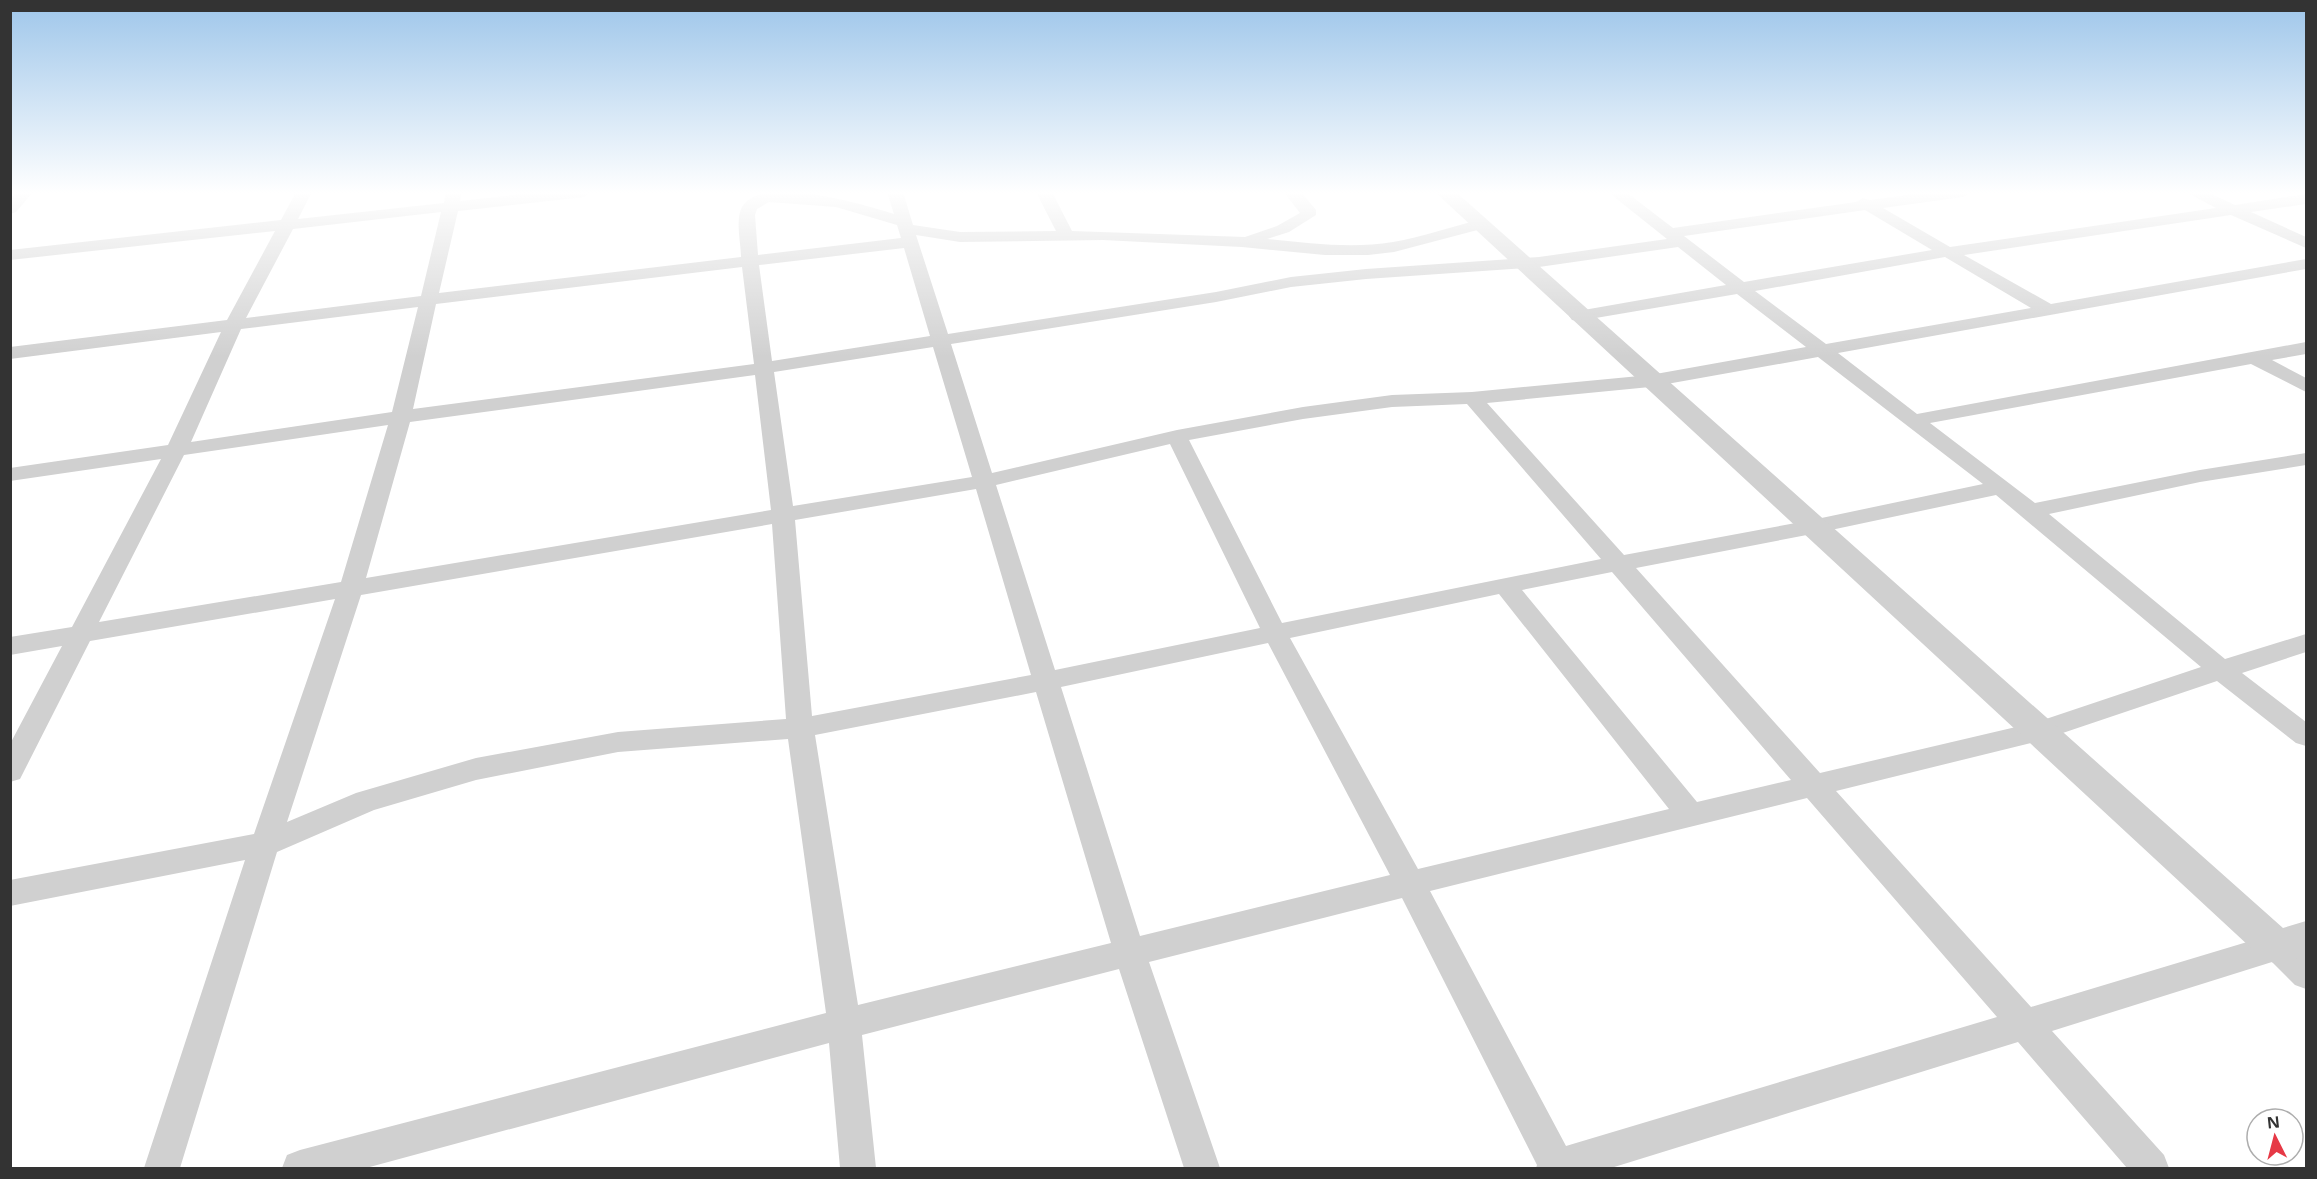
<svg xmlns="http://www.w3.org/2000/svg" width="2317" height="1179" viewBox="0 0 2317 1179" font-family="'Open Sans',sans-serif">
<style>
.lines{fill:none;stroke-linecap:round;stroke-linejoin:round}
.minor{fill:#d0d0d0;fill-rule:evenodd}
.tertiary{fill:#d0d0d0;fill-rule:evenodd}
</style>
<rect width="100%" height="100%" fill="#fff"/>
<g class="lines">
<path class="minor" d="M17 192H33L16 212 10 214V199Z
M296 192H312L298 219 444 203 446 192H462L460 201 540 192H592L584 197 458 211 439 293 741 257C741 243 735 220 742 207 762 173 865 205 894 214L887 192H903L913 225 960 232 1056 231 1036 192H1052L1072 231 1245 237 1277 226 1300 213 1284 192H1301L1316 210V215L1289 232 1267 239C1309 243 1351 249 1393 242 1422 237 1450 227 1479 220L1487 225 1485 228 1394 252 1368 255H1325L1242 247 1103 240 960 242 916 235 948 334 1216 292 1291 277 1366 269 1539 257 1667 239 1608 192H1626L1673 228 1856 202 1863 198 1870 200 1929 192H1971L1963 197 1883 208 1950 247 2216 208 2186 192H2207L2235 205 2306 194V204L2251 212 2306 237V248L2231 215 1964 255 2051 304 2306 259V269L1838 353 1917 414 2306 342V354L2272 360 2306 378V392L2251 364 1930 423 2035 503 2200 470 2306 453V465L2200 482 2049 514 2225 659 2306 634V652L2242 673 2306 722V746L2296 743 2217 681 2039 741 1836 791 2031 1007 2277 933 2288 937 2306 955V989L2295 985 2272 962 2052 1031 2164 1155 2169 1168H2127L2018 1042 1611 1168H1536L1537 1165 1402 898 1149 962 1220 1168H1184L1119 969 862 1035 876 1168H840L829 1043 366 1168H282L287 1155 300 1150 826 1013 788 739 618 752 476 780 374 810 277 852 180 1168H144L245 860 10 906V880L254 834 335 599 90 641 20 779 10 782V744L62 646 10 655V637L72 627 161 459 10 481V468L168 445 221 332 10 359V347L227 320 275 231 10 260V250L281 220ZM769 202 836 207 897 225 901 238 758 255 755 215 757 209ZM1865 210 1932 250 1744 282 1684 236ZM441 212 421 296 246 318 293 229ZM1678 247 1726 285 1578 311 1572 312 1569 316 1572 320 1578 321 1737 294 1806 347 1650 375 1472 392 1392 395 1303 407 1177 430 992 473 951 344 1216 302 1291 287 1366 279 1539 267ZM904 248 930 336 772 361 759 265ZM1945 257 2031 308 1826 344 1755 291ZM742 267 754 364 413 409 436 304ZM418 307 392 412 191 442 241 329ZM933 347 972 477 793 506 774 372ZM1818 357 1983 484 1812 520 1624 555 1487 403 1650 387ZM755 375 771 510 366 578 410 422ZM1467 404 1601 559 1282 623 1189 440 1303 419 1392 407ZM388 425 341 582 99 622 184 455ZM1170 444 1260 628 1055 670 996 485ZM976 489 1031 675 812 716 795 520ZM1996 495 2201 667 2037 722 1820 773 1636 568 1812 534ZM772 524 786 719 618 732 476 758 356 793 287 822 361 595ZM1612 572 1791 780 1697 802 1522 590ZM1499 594 1669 809 1418 869 1290 638ZM1268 643 1390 875 1140 936 1061 687ZM1036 692 1111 943 858 1005 815 735ZM1807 798 1997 1017 1566 1146 1430 891Z"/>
<path class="tertiary" d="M1435 192H1456L2283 928 2306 921V955L2277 964 2263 959Z"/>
</g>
<linearGradient id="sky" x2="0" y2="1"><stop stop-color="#9ec6ea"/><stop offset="0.54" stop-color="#fff"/><stop offset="1" stop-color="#fff" stop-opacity="0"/></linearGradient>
<rect width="2317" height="357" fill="url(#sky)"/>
<rect width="2317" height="1179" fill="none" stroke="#333333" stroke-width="24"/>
<g transform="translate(2275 1137) rotate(354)"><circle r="28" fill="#ffffff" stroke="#adadad" stroke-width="1.5"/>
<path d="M0-4.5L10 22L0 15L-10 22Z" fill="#e63946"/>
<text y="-9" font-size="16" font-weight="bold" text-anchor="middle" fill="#333333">N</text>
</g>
</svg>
